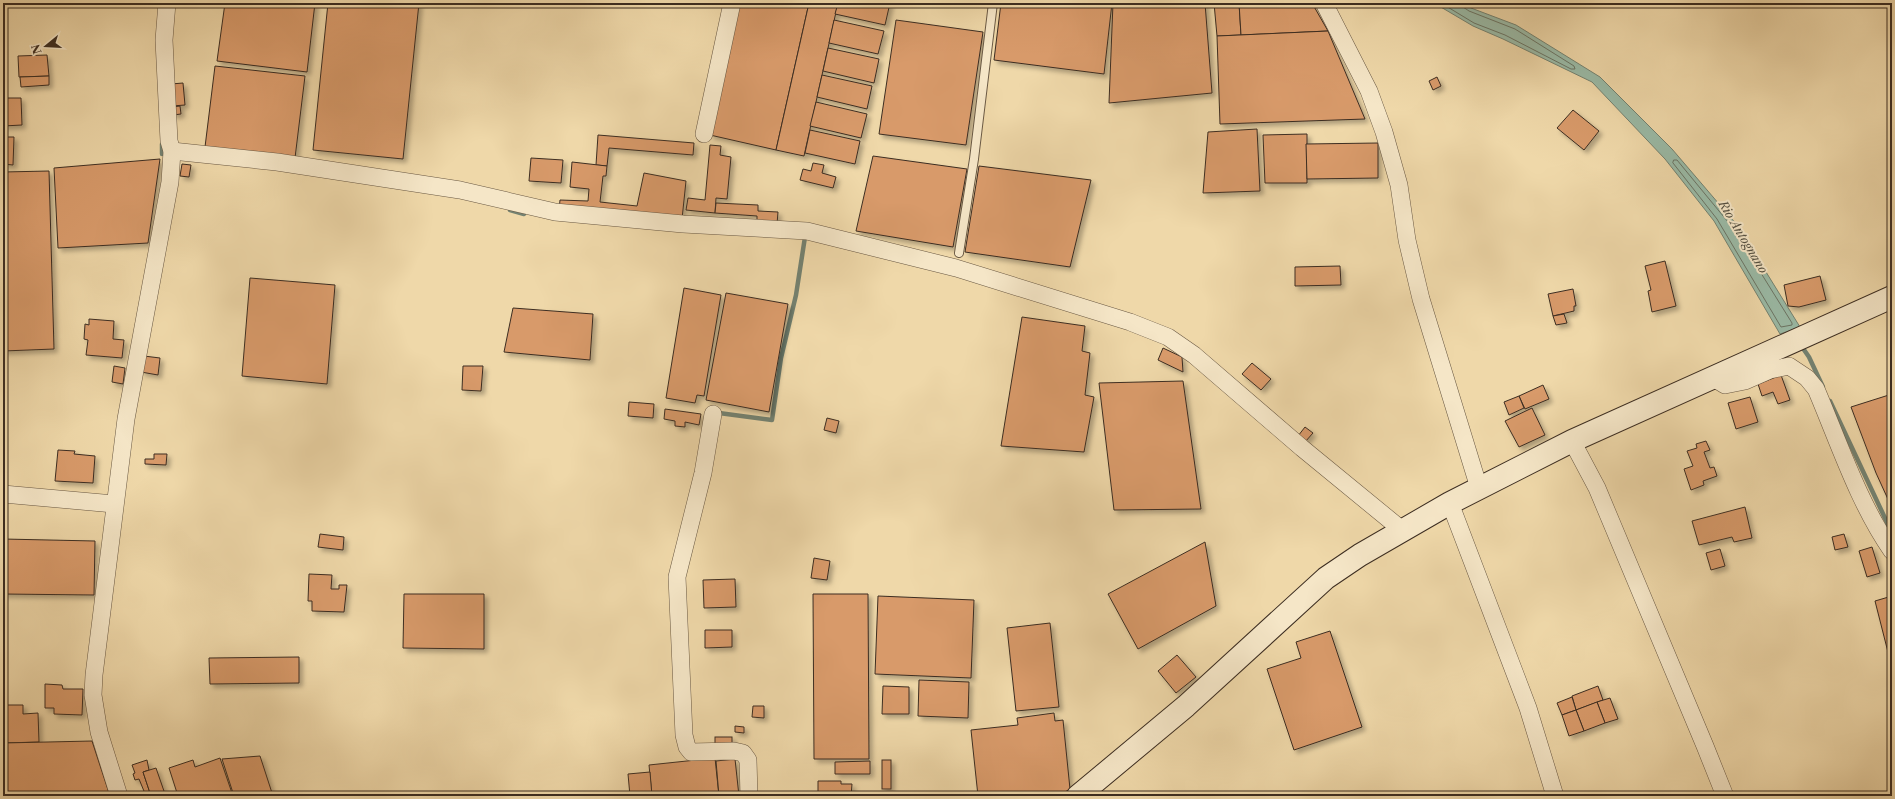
<svg xmlns="http://www.w3.org/2000/svg" width="1895" height="799" font-family="'Libre Caslon Text',serif">
<style>
.water{fill:#9abaa6;stroke:#748271}
.lines{fill:none;stroke-linecap:round;stroke-linejoin:round}
.shore{stroke:#6b7464;stroke-width:1}
.stream{stroke:#748271;stroke-width:4.5}
.building{fill:#d89a6b;stroke:#3c2d21;filter:url(#shadow)}
.lane-casing{stroke:#695843;stroke-width:10}
.street-casing{stroke:#695843;stroke-width:18}
.secondary-casing{stroke:#3c2d21;stroke-width:24}
.lane{stroke:#f5e6c7;stroke-width:8}
.street{stroke:#f5e6c7;stroke-width:17}
.secondary{stroke:#f5e6c7;stroke-width:22}
.labels{text-anchor:middle;stroke-width:4;stroke-linejoin:round;paint-order:stroke}
.water-label{font-size:12px;font-style:italic;fill:#545042;stroke:#f5e6c7}
</style>
<defs>
<filter id="shadow"><feDropShadow dx="3.5" dy="3.5" stdDeviation="2" flood-color="#0004"/></filter>
</defs>
<rect width="100%" height="100%" fill="#efd8a9"/>
<filter id="stains"><feTurbulence type="fractalNoise" baseFrequency=".005" numOctaves="4"/><feColorMatrix values="0 0 0 0 .2 0 0 0 0 .09 0 0 0 0 .02 0 0 0 .5 -.17"/></filter>
<radialGradient id="worn" r=".72"><stop offset=".6" stop-color="#630" stop-opacity="0"/><stop offset="1" stop-color="#630" stop-opacity=".3"/></radialGradient>
<!-- water -->
<path class="water" d="M 1434,3 L 1464,3 L 1471,8 L 1516,25 L 1600,77 L 1672,149 L 1737,225 L 1800,327 L 1780,334 L 1714,221 L 1665,159 L 1592,82 L 1503,39 L 1473,26 Z"/>
<g class="lines">
<!-- shore -->
<g class="shore">
<path d="M 1441,3 L 1474,23 L 1505,35 L 1571,69 L 1575,69 L 1574,66 L 1515,29 L 1469,11 L 1463,7 L 1462,3"/>
<path d="M 1674,160 L 1677,160 L 1733,228 L 1792,323 L 1792,325 L 1781,327 L 1717,219 L 1673,163 Z"/>
</g>
<!-- stream -->
<g class="stream">
<path d="M 162,144 L 162,154"/>
<path d="M 510,210 L 524,214"/>
<path d="M 1800,344 L 1809,357 L 1823,387"/>
<path d="M 1830,401 L 1892,533"/>
<path d="M 719,413 L 772,420 L 781,358 L 796,295 L 805,237"/>
</g>
</g>
<!-- building -->
<g class="building">
<path d="M 225,3 L 315,3 L 307,72 L 217,61 Z"/>
<path d="M 328,3 L 419,3 L 403,159 L 313,150 Z"/>
<path d="M 740,3 L 809,3 L 776,150 L 710,135 Z"/>
<path d="M 809,3 L 838,3 L 804,156 L 776,150 Z"/>
<path d="M 838,3 L 890,3 L 885,25 L 835,14 Z"/>
<path d="M 1001,3 L 1112,3 L 1104,74 L 994,60 Z"/>
<path d="M 1113,3 L 1205,3 L 1212,93 L 1109,103 Z"/>
<path d="M 1214,3 L 1239,3 L 1241,35 L 1217,36 Z"/>
<path d="M 1239,3 L 1312,3 L 1328,31 L 1241,35 Z"/>
<path d="M 834,20 L 884,31 L 878,54 L 829,43 Z"/>
<path d="M 896,20 L 983,32 L 966,145 L 879,134 Z"/>
<path d="M 1328,31 L 1365,119 L 1220,124 L 1217,36 Z"/>
<path d="M 828,48 L 879,59 L 874,83 L 823,71 Z"/>
<path d="M 47,55 L 49,76 L 19,77 L 18,56 Z"/>
<path d="M 215,66 L 305,76 L 295,158 L 205,147 Z"/>
<path d="M 822,75 L 872,86 L 867,109 L 817,97 Z"/>
<path d="M 49,76 L 49,85 L 21,87 L 20,77 Z"/>
<path d="M 1437,77 L 1441,86 L 1433,90 L 1429,81 Z"/>
<path d="M 183,83 L 185,105 L 172,106 L 171,84 Z"/>
<path d="M 3,98 L 21,98 L 22,125 L 3,126 Z"/>
<path d="M 816,102 L 867,114 L 861,138 L 810,126 Z"/>
<path d="M 180,106 L 181,114 L 173,115 L 172,107 Z"/>
<path d="M 1573,110 L 1599,131 L 1584,150 L 1557,128 Z"/>
<path d="M 1257,129 L 1260,191 L 1203,193 L 1208,132 Z"/>
<path d="M 810,130 L 860,141 L 855,164 L 805,153 Z"/>
<path d="M 1307,134 L 1307,183 L 1265,183 L 1263,135 Z"/>
<path d="M 598,135 L 694,143 L 693,155 L 609,148 L 607,166 L 596,165 Z"/>
<path d="M 3,137 L 14,137 L 13,165 L 3,164 Z"/>
<path d="M 1378,143 L 1378,178 L 1307,179 L 1306,144 Z"/>
<path d="M 710,145 L 721,146 L 720,155 L 731,157 L 727,199 L 716,198 L 715,213 L 686,210 L 688,198 L 705,200 Z"/>
<path d="M 873,156 L 967,169 L 953,247 L 856,231 Z"/>
<path d="M 531,158 L 563,160 L 561,183 L 529,181 Z"/>
<path d="M 160,159 L 148,243 L 58,248 L 54,168 Z"/>
<path d="M 572,162 L 607,166 L 606,176 L 603,176 L 600,202 L 637,206 L 644,173 L 686,181 L 682,219 L 559,210 L 560,200 L 588,201 L 589,189 L 570,187 Z"/>
<path d="M 813,163 L 824,165 L 822,173 L 836,177 L 833,188 L 800,180 L 803,169 L 811,171 Z"/>
<path d="M 182,164 L 191,165 L 189,177 L 180,176 Z"/>
<path d="M 979,166 L 1091,180 L 1070,267 L 965,252 Z"/>
<path d="M 49,171 L 54,349 L 3,351 L 3,172 Z"/>
<path d="M 716,203 L 758,205 L 758,211 L 778,212 L 777,224 L 757,223 L 757,216 L 715,213 Z"/>
<path d="M 1665,261 L 1676,306 L 1652,312 L 1648,291 L 1651,290 L 1645,266 Z"/>
<path d="M 1340,266 L 1341,285 L 1295,286 L 1295,267 Z"/>
<path d="M 1820,276 L 1826,300 L 1799,307 L 1788,306 L 1784,285 Z"/>
<path d="M 250,278 L 335,285 L 327,384 L 242,376 Z"/>
<path d="M 684,288 L 721,295 L 704,396 L 697,395 L 695,403 L 666,398 Z"/>
<path d="M 1573,289 L 1576,306 L 1574,306 L 1574,311 L 1553,316 L 1548,294 Z"/>
<path d="M 726,293 L 788,304 L 769,412 L 706,400 Z"/>
<path d="M 513,308 L 593,314 L 590,360 L 504,352 Z"/>
<path d="M 1564,314 L 1567,323 L 1556,325 L 1553,316 Z"/>
<path d="M 1022,317 L 1085,326 L 1082,351 L 1090,353 L 1085,395 L 1094,397 L 1084,452 L 1001,446 Z"/>
<path d="M 89,319 L 114,321 L 113,339 L 124,340 L 122,358 L 86,355 L 88,340 L 84,339 L 85,324 L 89,325 Z"/>
<path d="M 1163,348 L 1182,357 L 1183,372 L 1158,360 Z"/>
<path d="M 144,356 L 160,358 L 158,375 L 141,372 Z"/>
<path d="M 1252,363 L 1271,379 L 1261,390 L 1242,374 Z"/>
<path d="M 114,366 L 125,368 L 123,384 L 112,382 Z"/>
<path d="M 463,366 L 483,366 L 481,391 L 462,390 Z"/>
<path d="M 1781,375 L 1790,400 L 1778,404 L 1773,392 L 1762,396 L 1758,384 Z"/>
<path d="M 1183,381 L 1201,509 L 1114,510 L 1099,383 Z"/>
<path d="M 1543,385 L 1549,399 L 1525,409 L 1519,396 Z"/>
<path d="M 1892,394 L 1892,508 L 1876,473 L 1851,407 Z"/>
<path d="M 1519,396 L 1524,408 L 1509,415 L 1504,402 Z"/>
<path d="M 1750,397 L 1758,422 L 1736,429 L 1728,403 Z"/>
<path d="M 629,402 L 654,404 L 653,418 L 628,416 Z"/>
<path d="M 1532,408 L 1545,435 L 1519,447 L 1505,421 Z"/>
<path d="M 665,409 L 701,414 L 699,425 L 685,422 L 685,427 L 675,426 L 675,421 L 664,419 Z"/>
<path d="M 827,418 L 839,421 L 836,433 L 824,430 Z"/>
<path d="M 1305,427 L 1313,433 L 1305,442 L 1298,436 Z"/>
<path d="M 1706,441 L 1710,450 L 1704,452 L 1710,468 L 1714,467 L 1717,476 L 1703,481 L 1704,485 L 1691,490 L 1684,469 L 1693,466 L 1687,451 L 1697,448 L 1696,444 Z"/>
<path d="M 58,450 L 75,451 L 74,454 L 95,456 L 93,483 L 55,481 Z"/>
<path d="M 154,454 L 167,454 L 166,465 L 145,464 L 145,459 L 154,459 Z"/>
<path d="M 1745,507 L 1752,538 L 1734,542 L 1732,537 L 1699,545 L 1692,521 Z"/>
<path d="M 320,534 L 344,537 L 343,550 L 318,547 Z"/>
<path d="M 1844,534 L 1848,547 L 1835,550 L 1832,537 Z"/>
<path d="M 3,539 L 95,541 L 94,595 L 3,594 Z"/>
<path d="M 1205,542 L 1216,606 L 1138,649 L 1108,594 Z"/>
<path d="M 1872,547 L 1880,573 L 1867,577 L 1859,551 Z"/>
<path d="M 1720,549 L 1725,566 L 1711,570 L 1706,553 Z"/>
<path d="M 814,558 L 830,561 L 827,580 L 811,578 Z"/>
<path d="M 309,574 L 332,575 L 331,589 L 339,589 L 339,585 L 347,585 L 344,612 L 312,611 L 312,601 L 308,601 Z"/>
<path d="M 735,579 L 736,607 L 704,608 L 703,580 Z"/>
<path d="M 404,594 L 484,594 L 484,649 L 403,648 Z"/>
<path d="M 813,594 L 868,594 L 869,759 L 814,759 Z"/>
<path d="M 878,596 L 974,600 L 971,678 L 875,674 Z"/>
<path d="M 1892,596 L 1892,668 L 1875,601 Z"/>
<path d="M 1050,623 L 1059,707 L 1016,711 L 1007,628 Z"/>
<path d="M 705,630 L 732,630 L 732,647 L 705,648 Z"/>
<path d="M 1330,631 L 1362,727 L 1294,750 L 1267,669 L 1301,658 L 1296,642 Z"/>
<path d="M 1177,655 L 1196,677 L 1176,693 L 1158,671 Z"/>
<path d="M 299,657 L 299,683 L 210,684 L 209,658 Z"/>
<path d="M 919,680 L 969,682 L 968,718 L 918,716 Z"/>
<path d="M 45,684 L 62,685 L 63,689 L 83,689 L 82,715 L 54,714 L 54,708 L 45,708 Z"/>
<path d="M 883,686 L 909,687 L 909,714 L 882,714 Z"/>
<path d="M 1598,686 L 1603,700 L 1576,710 L 1572,696 Z"/>
<path d="M 1572,697 L 1576,710 L 1562,715 L 1557,703 Z"/>
<path d="M 1610,698 L 1618,719 L 1605,723 L 1597,702 Z"/>
<path d="M 1597,702 L 1605,723 L 1584,731 L 1576,710 Z"/>
<path d="M 3,705 L 23,705 L 23,714 L 38,713 L 39,742 L 3,743 Z"/>
<path d="M 753,706 L 764,706 L 764,718 L 752,717 Z"/>
<path d="M 1576,710 L 1584,731 L 1569,736 L 1562,715 Z"/>
<path d="M 1054,713 L 1055,721 L 1063,720 L 1070,789 L 1058,796 L 978,796 L 971,730 L 1018,725 L 1017,718 Z"/>
<path d="M 735,726 L 744,727 L 744,733 L 735,732 Z"/>
<rect x="715" y="737" width="17" height="10"/>
<path d="M 92,741 L 110,796 L 3,796 L 3,743 Z"/>
<path d="M 260,756 L 273,796 L 234,796 L 222,759 Z"/>
<path d="M 220,758 L 233,796 L 178,796 L 169,768 L 193,760 L 195,767 Z"/>
<path d="M 715,758 L 719,796 L 652,796 L 649,765 Z"/>
<path d="M 735,759 L 739,796 L 719,796 L 716,761 Z"/>
<path d="M 147,760 L 149,770 L 143,772 L 151,796 L 146,796 L 139,779 L 135,780 L 133,774 L 135,773 L 132,765 Z"/>
<rect x="882" y="760" width="9" height="29"/>
<path d="M 870,761 L 870,774 L 835,774 L 835,762 Z"/>
<path d="M 156,768 L 165,794 L 164,796 L 151,796 L 143,772 Z"/>
<path d="M 650,772 L 652,796 L 630,796 L 628,774 Z"/>
<path d="M 818,781 L 841,781 L 841,784 L 852,784 L 851,796 L 818,796 Z"/>
</g>
<g class="lines">
<defs>
<path id="lane" d="M 959,253 L 974,159 L 993,3"/>
<g id="street">
<path d="M 1324,3 L 1369,91 L 1384,132 L 1399,185 L 1407,240 L 1421,299 L 1479,488"/>
<path d="M 704,134 L 732,3"/>
<path d="M 172,151 L 277,162 L 460,190 L 555,212 L 683,224 L 807,231 L 956,268 L 1130,322 L 1168,337 L 1194,355 L 1302,448 L 1402,530"/>
<path d="M 1712,377 L 1725,385 L 1745,381 L 1770,370 L 1789,366 L 1807,378 L 1816,389 C 1839,443 1859,504 1892,551"/>
<path d="M 713,414 L 703,473 L 677,577 L 684,735 L 687,747 L 691,752 L 734,751 L 743,753 L 748,760 L 749,796"/>
<path d="M 1572,441 L 1597,488 L 1705,746 L 1725,796"/>
<path d="M 3,494 L 114,504"/>
<path d="M 1450,503 L 1528,708 L 1555,796"/>
<path d="M 119,796 L 99,732 L 93,695 L 94,675 L 126,419 L 170,182 L 172,151 L 169,141 L 164,40 L 167,3"/>
</g>
<path id="secondary" d="M 1078,796 L 1186,706 L 1326,578 L 1360,555 L 1450,503 L 1572,441 L 1892,297"/>
</defs>
<!-- lane casing -->
<use href="#lane" class="lane-casing"/>
<!-- street casing -->
<use href="#street" class="street-casing"/>
<!-- secondary casing -->
<use href="#secondary" class="secondary-casing"/>
<!-- lane -->
<use href="#lane" class="lane"/>
<!-- street -->
<use href="#street" class="street"/>
<!-- secondary -->
<use href="#secondary" class="secondary"/>
</g>
<g class="labels">
<!-- water labels -->
<g class="water-label">
<text transform="translate(1743 237) rotate(59)" y="4">Rio Antognano</text>
</g>
</g>
<!-- margin -->
<rect width="1895" height="799" fill="none" stroke="#efd8a9" stroke-width="16"/>
<rect x="4" y="4" width="1887" height="791" fill="none" stroke="#3c2d21" stroke-width="2"/>
<rect x="8" y="8" width="1879" height="783" fill="none" stroke="#3c2d21"/>
<!-- north arrow -->
<g transform="translate(46 46) rotate(252)" stroke="#f5e6c7" stroke-width="3" paint-order="stroke">
<path d="M0-3L7 15L0 10L-7 15Z" fill="#3c2d21"/>
<text y="-6" font-size="11" font-weight="bold" text-anchor="middle" fill="#3c2d21">N</text>
</g>
<rect width="100%" height="100%" filter="url(#stains)"/>
<rect width="100%" height="100%" fill="url(#worn)"/>
</svg>
